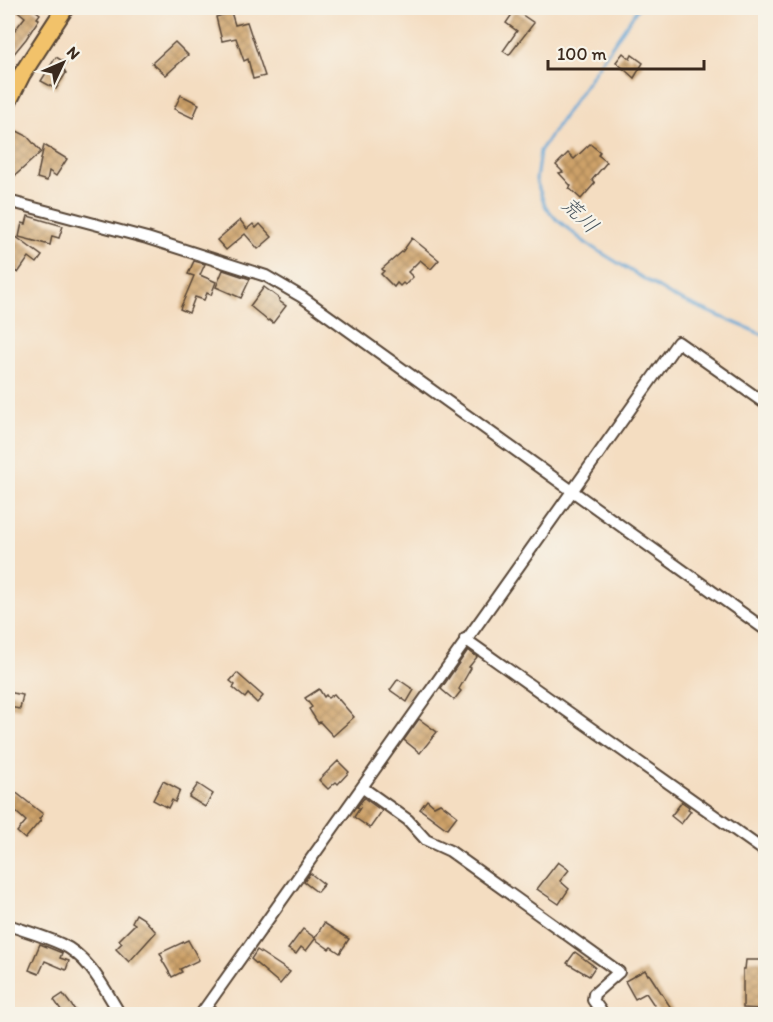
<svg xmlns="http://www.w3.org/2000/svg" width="773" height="1022" font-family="Itim,'Klee One',sans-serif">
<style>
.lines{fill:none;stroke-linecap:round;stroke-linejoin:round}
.stream{stroke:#5ea2d3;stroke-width:3}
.building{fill:url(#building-cross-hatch)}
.service-casing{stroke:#574536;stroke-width:8}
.minor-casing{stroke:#574536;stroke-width:14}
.primary-casing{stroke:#574536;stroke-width:20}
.service{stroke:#fff;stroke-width:5}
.minor{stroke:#fff;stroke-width:10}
.primary{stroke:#f2c26a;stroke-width:16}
.labels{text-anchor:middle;stroke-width:4.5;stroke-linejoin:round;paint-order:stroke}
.water-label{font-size:21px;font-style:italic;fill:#47545d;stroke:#f7f3e8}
</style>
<defs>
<pattern id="building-cross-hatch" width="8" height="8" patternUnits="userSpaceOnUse" patternTransform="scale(1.5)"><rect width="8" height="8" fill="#cea269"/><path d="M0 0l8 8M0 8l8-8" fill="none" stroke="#a88456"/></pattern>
</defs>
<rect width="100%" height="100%" fill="#f7f3e8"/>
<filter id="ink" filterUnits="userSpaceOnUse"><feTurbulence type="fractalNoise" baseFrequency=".0167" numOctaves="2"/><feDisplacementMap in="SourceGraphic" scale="12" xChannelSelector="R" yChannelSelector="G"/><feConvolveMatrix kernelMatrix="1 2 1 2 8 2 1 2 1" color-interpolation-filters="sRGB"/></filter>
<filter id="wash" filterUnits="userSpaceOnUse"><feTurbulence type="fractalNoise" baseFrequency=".008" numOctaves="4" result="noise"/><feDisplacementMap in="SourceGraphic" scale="24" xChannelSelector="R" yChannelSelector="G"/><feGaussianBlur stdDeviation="1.35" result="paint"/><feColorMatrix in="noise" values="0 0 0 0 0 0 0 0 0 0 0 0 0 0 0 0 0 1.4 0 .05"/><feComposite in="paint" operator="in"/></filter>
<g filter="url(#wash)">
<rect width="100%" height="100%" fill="#f4ddc1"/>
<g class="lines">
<!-- stream -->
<path class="stream" d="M 638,8 L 540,151 L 536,180 L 545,206 L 556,219 L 587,244 L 672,296 L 766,336"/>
</g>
<g id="blocks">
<!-- building -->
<g class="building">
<path d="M 14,8 L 32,8 L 40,14 L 37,18 L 39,19 L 26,39 L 8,61 L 8,25 L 15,30 L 25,17 Z"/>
<path d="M 515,10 L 534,23 L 509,55 L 503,51 L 517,31 L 506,23 Z"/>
<path d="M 231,12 L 235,25 L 247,22 L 265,76 L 253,79 L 248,59 L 244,61 L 236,38 L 222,41 L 216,17 Z"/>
<path d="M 175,42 L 188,55 L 166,75 L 152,63 Z"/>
<path d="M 623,53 L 630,59 L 632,55 L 643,63 L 634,78 L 616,62 Z"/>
<path d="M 56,57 L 66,63 L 63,68 L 66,73 L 56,89 L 41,81 Z"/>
<path d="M 181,95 L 199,104 L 193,118 L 174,109 Z"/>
<path d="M 15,130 L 27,136 L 41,152 L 8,182 L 8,144 Z"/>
<path d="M 590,144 L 600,152 L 598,155 L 607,162 L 592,180 L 595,183 L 581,199 L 569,188 L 571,186 L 559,173 L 563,172 L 556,165 L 568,153 L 574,159 Z"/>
<path d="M 44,145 L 67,159 L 56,176 L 49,171 L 47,181 L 37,178 Z"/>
<path d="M 28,216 L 63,226 L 59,238 L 52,236 L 50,245 L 19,237 L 22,223 L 26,224 Z"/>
<path d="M 240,220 L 247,229 L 253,224 L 256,228 L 260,224 L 272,237 L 258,249 L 245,234 L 226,250 L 217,240 Z"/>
<path d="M 8,231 L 42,256 L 37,263 L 29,257 L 18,273 L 8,266 Z"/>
<path d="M 412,238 L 439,260 L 431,269 L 420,260 L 408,272 L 413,277 L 405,285 L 403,283 L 400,286 L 397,283 L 394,287 L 381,274 L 384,271 L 382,269 L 403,251 Z"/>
<path d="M 194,261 L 205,264 L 200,275 L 216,282 L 211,295 L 207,293 L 204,300 L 195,297 L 189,313 L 180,309 L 194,276 L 188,274 Z"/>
<path d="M 223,270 L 250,279 L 241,298 L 216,287 Z"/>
<path d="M 264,287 L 280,299 L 279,301 L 286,306 L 273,323 L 269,320 L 268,321 L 250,306 Z"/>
<path d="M 468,650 L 477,657 L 469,667 L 471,668 L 459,689 L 461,691 L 454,700 L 441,689 Z"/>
<path d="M 237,673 L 263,696 L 257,703 L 248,694 L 245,698 L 233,688 L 235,685 L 230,681 Z"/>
<path d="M 398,679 L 414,690 L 407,702 L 390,690 Z"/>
<path d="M 319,689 L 324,697 L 326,695 L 328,698 L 334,694 L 354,717 L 333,736 L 320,722 L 318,723 L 309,709 L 312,707 L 305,698 Z"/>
<path d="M 8,692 L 23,695 L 20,709 L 8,707 Z"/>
<path d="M 419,719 L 437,732 L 420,753 L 404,740 Z"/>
<path d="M 338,761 L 349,772 L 338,784 L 336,782 L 328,789 L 319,780 Z"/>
<path d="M 163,781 L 180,790 L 175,802 L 172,800 L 168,808 L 153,800 Z"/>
<path d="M 198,784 L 213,794 L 205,807 L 189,797 Z"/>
<path d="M 14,791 L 43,814 L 39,819 L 41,820 L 25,839 L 17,832 L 26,821 L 8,805 L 8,799 Z"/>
<path d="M 364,798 L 382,811 L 370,828 L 354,817 L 360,808 L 357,807 Z"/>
<path d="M 427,800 L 434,806 L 440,803 L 457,816 L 447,829 L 420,809 Z"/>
<path d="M 682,802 L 689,807 L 688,809 L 691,811 L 681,824 L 671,816 Z"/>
<path d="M 558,862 L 569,870 L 560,881 L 569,889 L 559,904 L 537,889 Z"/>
<path d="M 310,873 L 324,884 L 317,892 L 304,882 Z"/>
<path d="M 136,914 L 144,919 L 156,932 L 129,962 L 116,949 L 122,943 L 119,940 L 135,924 L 132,922 Z"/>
<path d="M 324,923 L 349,939 L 340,953 L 331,947 L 329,949 L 315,939 L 306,951 L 301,947 L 296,954 L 288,949 L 303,929 L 315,938 Z"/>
<path d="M 188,940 L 199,960 L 180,969 L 182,972 L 172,977 L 162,960 L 163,959 L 160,953 Z"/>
<path d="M 40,944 L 62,953 L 60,958 L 69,961 L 66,970 L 45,961 L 39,974 L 29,970 Z"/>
<path d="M 257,950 L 290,972 L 280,984 L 251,959 Z"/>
<path d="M 575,952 L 595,967 L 589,976 L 567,963 Z"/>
<path d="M 746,960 L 765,960 L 765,986 L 761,982 L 760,1009 L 743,1008 L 743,969 L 745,969 Z"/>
<path d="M 645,970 L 648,975 L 649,974 L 675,1014 L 660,1014 L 646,993 L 635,999 L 625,981 Z"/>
<path d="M 63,994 L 78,1014 L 64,1014 L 54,1000 Z"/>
</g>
</g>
</g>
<g filter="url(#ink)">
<use href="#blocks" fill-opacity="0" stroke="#574536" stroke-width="1.5"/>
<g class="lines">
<defs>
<path id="service" d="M 649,1014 L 651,1013"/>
<g id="minor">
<path d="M 8,201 L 147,238 L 266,276 L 302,297 L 766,630"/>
<path d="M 465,639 L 766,852"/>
<path d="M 363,788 L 408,820 L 426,840 L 450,851 L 619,972 L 594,994 L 593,1000 L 603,1014"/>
<path d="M 8,925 C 25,931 44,936 61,944 C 89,956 105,990 120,1014"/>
<path d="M 201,1014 L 678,342 L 766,404"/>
</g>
<path id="primary" d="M 8,102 L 22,74 L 65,8"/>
</defs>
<!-- service casing -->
<use href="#service" class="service-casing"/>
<!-- minor casing -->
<use href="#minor" class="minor-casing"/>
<!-- primary casing -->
<use href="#primary" class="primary-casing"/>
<!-- service -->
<use href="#service" class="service"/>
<!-- minor -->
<use href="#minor" class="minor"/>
<!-- primary -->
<use href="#primary" class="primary"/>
</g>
</g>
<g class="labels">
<!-- water labels -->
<g class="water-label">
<text transform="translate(580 215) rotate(44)" y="7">荒川</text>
</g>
</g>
<!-- margin -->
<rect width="773" height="1022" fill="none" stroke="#f7f3e8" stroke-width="30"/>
<!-- north arrow -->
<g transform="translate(63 63) rotate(46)" stroke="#f7f3e8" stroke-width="4.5" paint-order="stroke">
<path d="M0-4.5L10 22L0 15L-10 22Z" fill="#3b2a1e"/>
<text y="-9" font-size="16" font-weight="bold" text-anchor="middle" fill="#3b2a1e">N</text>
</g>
<!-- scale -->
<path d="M548 60v9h156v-9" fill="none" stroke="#3b2a1e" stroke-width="3"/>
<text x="557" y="60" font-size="18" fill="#3b2a1e" stroke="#f7f3e8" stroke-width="4.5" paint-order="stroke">100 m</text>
</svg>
